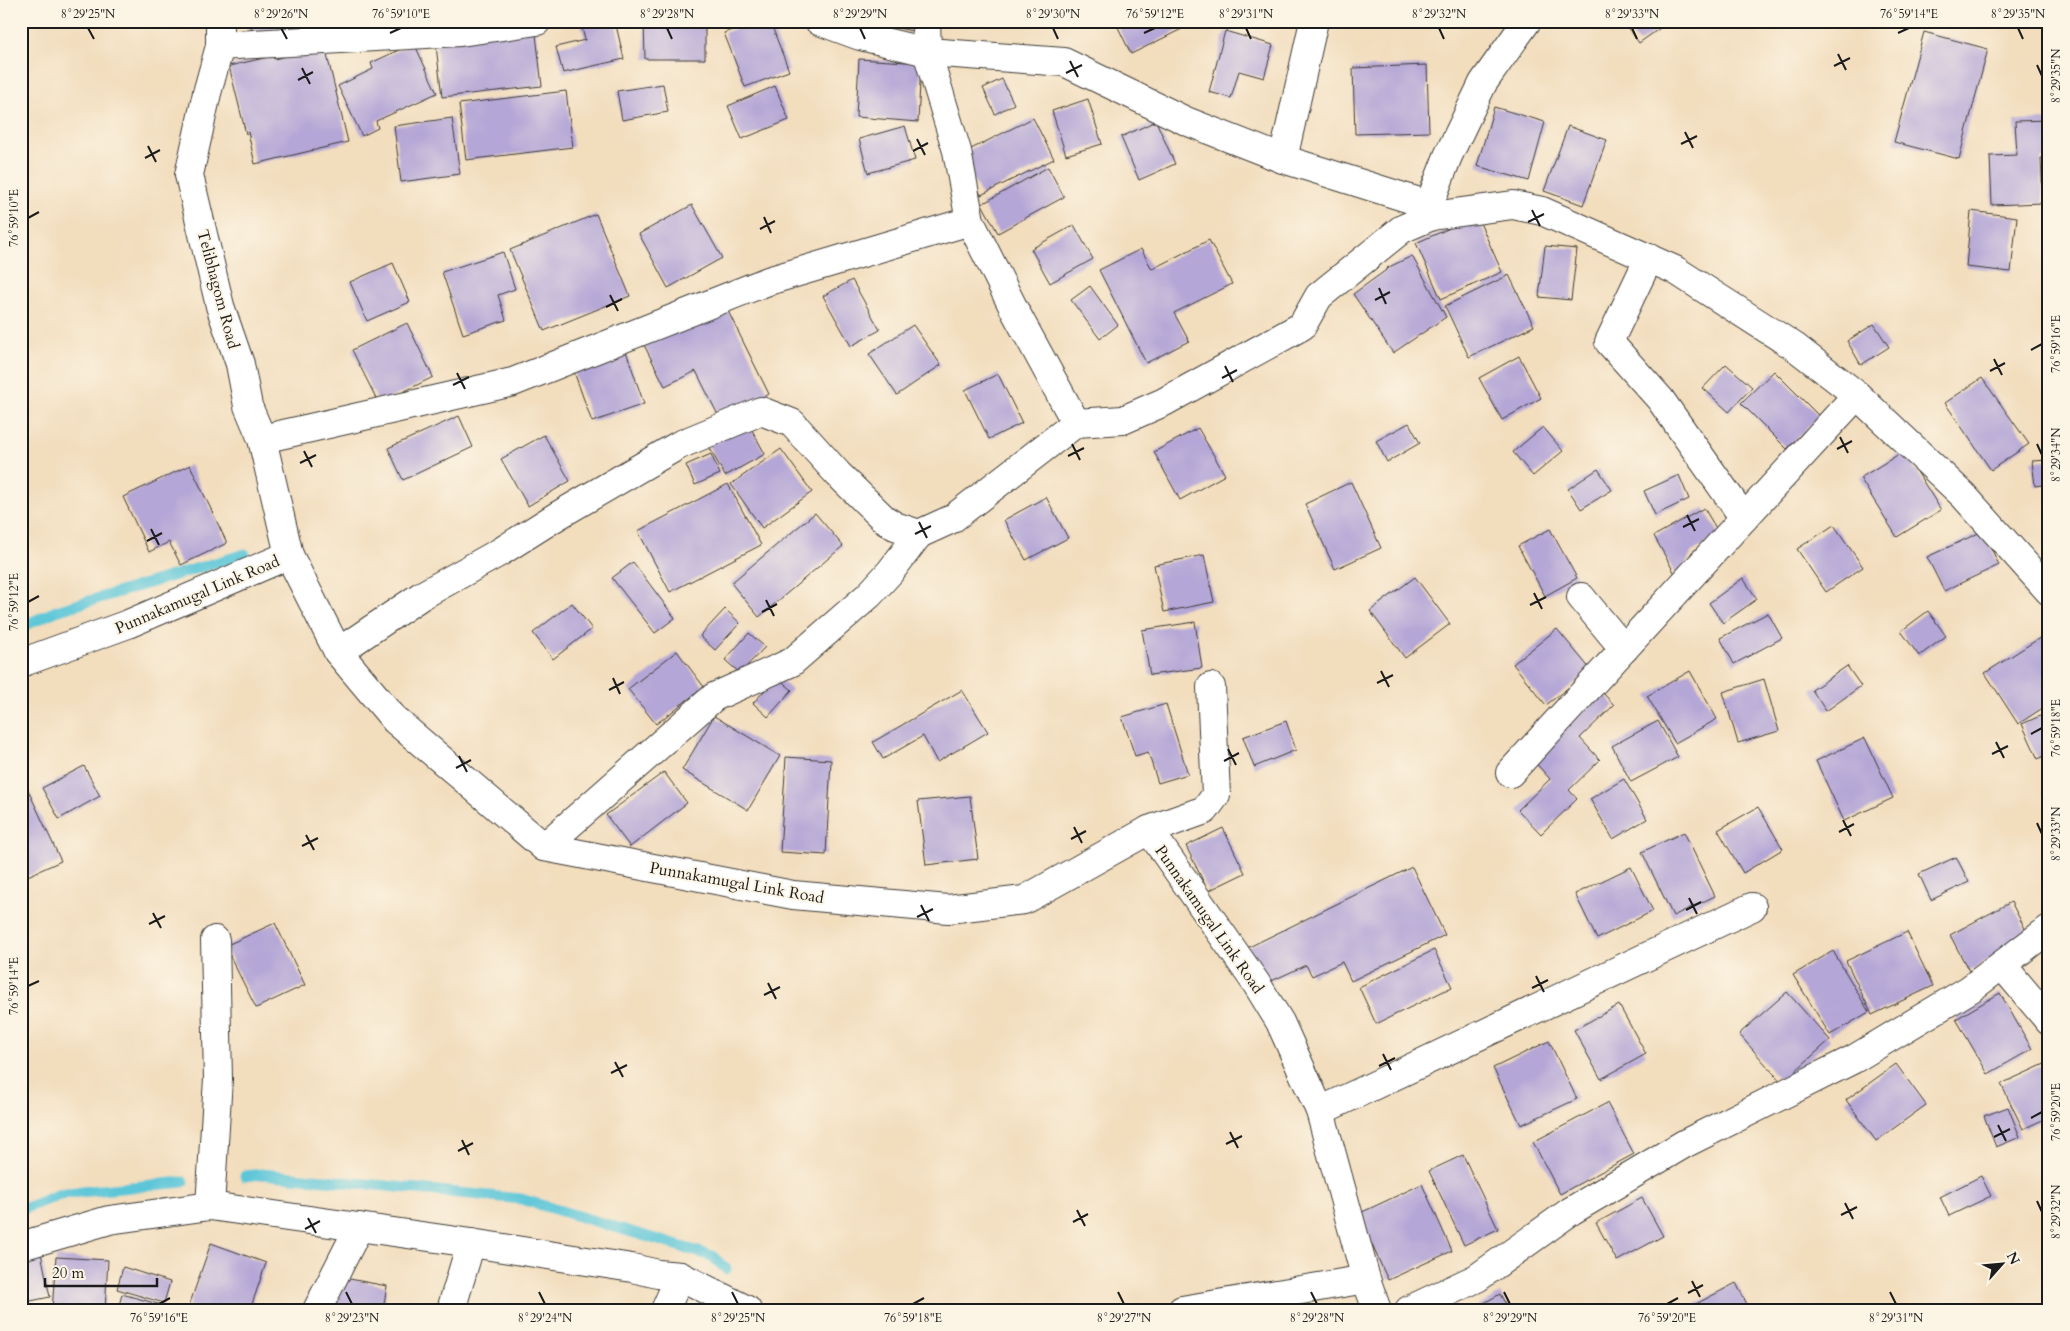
<svg xmlns="http://www.w3.org/2000/svg" width="2070" height="1331" font-family="Cardo,serif">
<style>
.lines{fill:none;stroke-linecap:round;stroke-linejoin:round}
.stream{stroke:#5cc6d8;stroke-width:11}
.building{fill:#b4a6d6}
.minor-casing{stroke:#3c3934;stroke-width:30}
.minor{stroke:#fff;stroke-width:28}
.ticks{fill:none;stroke:#1c1c1c;stroke-width:2}
.labels{text-anchor:middle;stroke-width:4;stroke-linejoin:round;paint-order:stroke}
.street-label{font-size:16px;fill:#1c1c1c;stroke:#fcf5e5}
.neatline{fill:none;stroke:#1c1c1c;stroke-width:2}
.ticks-label{font-size:12px;text-anchor:middle;fill:#1c1c1c}
</style>
<rect width="100%" height="100%" fill="#fcf5e5"/>
<filter id="ink" filterUnits="userSpaceOnUse"><feTurbulence type="fractalNoise" baseFrequency=".02" numOctaves="2"/><feDisplacementMap in="SourceGraphic" scale="10" xChannelSelector="R" yChannelSelector="G"/><feConvolveMatrix kernelMatrix="1 2 1 2 8 2 1 2 1" color-interpolation-filters="sRGB"/></filter>
<filter id="wash" filterUnits="userSpaceOnUse"><feTurbulence type="fractalNoise" baseFrequency=".0096" numOctaves="4" result="noise"/><feDisplacementMap in="SourceGraphic" scale="20" xChannelSelector="R" yChannelSelector="G"/><feGaussianBlur stdDeviation="1.12" result="paint"/><feColorMatrix in="noise" values="0 0 0 0 0 0 0 0 0 0 0 0 0 0 0 0 0 1.4 0 .05"/><feComposite in="paint" operator="in"/></filter>
<g filter="url(#wash)">
<rect width="100%" height="100%" fill="#f2ddbd"/>
<g class="lines">
<!-- stream -->
<g class="stream">
<path d="M 21,627 L 56,611 L 245,554"/>
<path d="M 245,1176 L 262,1174 L 521,1199 L 712,1256 L 726,1269"/>
<path d="M 21,1210 L 60,1194 L 183,1182"/>
</g>
</g>
<g id="blocks">
<!-- building -->
<g class="building">
<path d="M 250,21 L 347,21 L 347,22 L 253,37 Z"/>
<path d="M 594,21 L 615,21 L 624,59 L 563,73 L 556,47 L 585,40 L 581,24 Z"/>
<path d="M 644,21 L 705,21 L 705,59 L 645,59 Z"/>
<path d="M 755,21 L 770,21 L 789,71 L 745,87 L 724,33 Z"/>
<path d="M 871,21 L 913,21 L 912,31 L 871,22 Z"/>
<path d="M 1115,21 L 1188,21 L 1190,25 L 1131,54 Z"/>
<path d="M 1624,21 L 1660,21 L 1663,26 L 1639,43 Z"/>
<path d="M 535,26 L 542,86 L 442,97 L 435,37 Z"/>
<path d="M 1225,31 L 1273,45 L 1264,78 L 1239,71 L 1231,98 L 1209,92 Z"/>
<path d="M 1924,32 L 1988,49 L 1959,159 L 1894,142 Z"/>
<path d="M 414,43 L 437,93 L 376,121 L 378,128 L 362,136 L 338,86 L 373,69 L 371,63 Z"/>
<path d="M 325,47 L 348,142 L 255,164 L 248,132 L 246,134 L 229,66 L 273,56 L 274,59 Z"/>
<path d="M 859,59 L 921,63 L 918,122 L 856,117 Z"/>
<path d="M 1427,65 L 1429,132 L 1355,134 L 1353,68 Z"/>
<path d="M 1002,79 L 1014,104 L 995,114 L 983,88 Z"/>
<path d="M 663,84 L 668,112 L 622,120 L 617,91 Z"/>
<path d="M 775,86 L 789,120 L 742,139 L 728,106 Z"/>
<path d="M 566,91 L 573,147 L 466,160 L 459,104 Z"/>
<path d="M 1088,99 L 1102,144 L 1066,155 L 1052,111 Z"/>
<path d="M 1494,107 L 1545,122 L 1529,181 L 1477,166 Z"/>
<path d="M 452,118 L 460,174 L 401,182 L 394,126 Z"/>
<path d="M 1033,118 L 1054,159 L 981,195 L 961,154 Z"/>
<path d="M 2049,120 L 2049,158 L 2041,158 L 2043,203 L 1992,205 L 1990,156 L 2017,155 L 2015,121 Z"/>
<path d="M 1156,121 L 1175,164 L 1139,180 L 1121,137 Z"/>
<path d="M 905,126 L 915,160 L 868,173 L 859,139 Z"/>
<path d="M 1568,126 L 1607,140 L 1583,205 L 1544,191 Z"/>
<path d="M 1048,167 L 1064,197 L 998,233 L 982,204 Z"/>
<path d="M 692,205 L 722,258 L 668,288 L 639,234 Z"/>
<path d="M 1971,211 L 2017,217 L 2011,272 L 1966,267 Z"/>
<path d="M 596,214 L 630,296 L 544,331 L 510,250 Z"/>
<path d="M 1477,216 L 1502,272 L 1441,299 L 1416,243 Z"/>
<path d="M 1074,225 L 1093,259 L 1050,283 L 1031,249 Z"/>
<path d="M 1209,240 L 1232,284 L 1174,313 L 1189,341 L 1146,363 L 1099,270 L 1141,249 L 1152,269 Z"/>
<path d="M 1545,246 L 1577,249 L 1571,300 L 1539,297 Z"/>
<path d="M 503,252 L 515,289 L 498,295 L 506,320 L 463,334 L 442,272 Z"/>
<path d="M 1412,256 L 1446,317 L 1393,353 L 1353,294 L 1389,268 L 1387,268 Z"/>
<path d="M 393,263 L 410,302 L 367,321 L 350,282 Z"/>
<path d="M 1509,275 L 1534,326 L 1469,357 L 1445,306 Z"/>
<path d="M 852,280 L 880,330 L 851,346 L 823,296 Z"/>
<path d="M 1090,286 L 1118,325 L 1100,339 L 1071,300 Z"/>
<path d="M 725,305 L 769,394 L 720,419 L 696,371 L 665,386 L 644,345 Z"/>
<path d="M 407,323 L 433,377 L 379,404 L 352,350 Z"/>
<path d="M 1874,324 L 1889,347 L 1861,365 L 1847,341 Z"/>
<path d="M 913,325 L 941,365 L 897,395 L 869,354 Z"/>
<path d="M 626,351 L 644,404 L 592,422 L 573,369 Z"/>
<path d="M 1519,356 L 1541,398 L 1502,420 L 1479,378 Z"/>
<path d="M 1726,364 L 1752,387 L 1729,412 L 1703,388 Z"/>
<path d="M 1774,371 L 1819,416 L 1787,449 L 1741,403 Z"/>
<path d="M 998,374 L 1022,423 L 989,439 L 965,390 Z"/>
<path d="M 1982,378 L 2029,444 L 1991,470 L 1945,403 Z"/>
<path d="M 459,416 L 473,447 L 403,480 L 388,448 Z"/>
<path d="M 746,419 L 765,454 L 725,476 L 706,441 Z"/>
<path d="M 1409,423 L 1420,443 L 1387,462 L 1376,441 Z"/>
<path d="M 1543,427 L 1563,451 L 1533,476 L 1513,452 Z"/>
<path d="M 1198,428 L 1225,475 L 1180,500 L 1154,452 Z"/>
<path d="M 544,435 L 570,481 L 528,506 L 501,459 Z"/>
<path d="M 781,449 L 812,492 L 762,528 L 731,484 Z"/>
<path d="M 1904,451 L 1941,510 L 1897,537 L 1860,478 Z"/>
<path d="M 711,454 L 720,474 L 695,485 L 686,465 Z"/>
<path d="M 2049,460 L 2049,484 L 2035,486 L 2032,461 Z"/>
<path d="M 190,465 L 227,543 L 181,565 L 169,542 L 149,552 L 123,497 Z"/>
<path d="M 1598,469 L 1612,490 L 1581,509 L 1568,489 Z"/>
<path d="M 1679,475 L 1689,499 L 1655,515 L 1644,491 Z"/>
<path d="M 1351,482 L 1381,548 L 1335,569 L 1305,504 Z"/>
<path d="M 728,484 L 761,545 L 670,592 L 638,531 Z"/>
<path d="M 1046,497 L 1068,538 L 1026,560 L 1004,520 Z"/>
<path d="M 1704,508 L 1720,535 L 1692,552 L 1678,579 L 1654,536 Z"/>
<path d="M 815,513 L 843,546 L 759,617 L 731,583 Z"/>
<path d="M 1834,525 L 1863,567 L 1826,592 L 1797,549 Z"/>
<path d="M 1550,529 L 1577,578 L 1545,596 L 1518,546 Z"/>
<path d="M 1983,531 L 1999,565 L 1944,591 L 1927,557 Z"/>
<path d="M 1204,555 L 1214,602 L 1164,612 L 1154,565 Z"/>
<path d="M 633,562 L 675,618 L 655,633 L 612,578 Z"/>
<path d="M 1415,577 L 1450,624 L 1405,658 L 1370,611 Z"/>
<path d="M 1743,578 L 1757,599 L 1723,623 L 1709,603 Z"/>
<path d="M 572,603 L 592,629 L 553,659 L 533,633 Z"/>
<path d="M 725,609 L 740,623 L 715,650 L 700,636 Z"/>
<path d="M 1928,611 L 1946,636 L 1919,656 L 1901,631 Z"/>
<path d="M 1768,613 L 1782,638 L 1734,664 L 1720,638 Z"/>
<path d="M 1195,622 L 1202,668 L 1150,675 L 1142,630 Z"/>
<path d="M 1557,629 L 1591,670 L 1546,705 L 1513,664 Z"/>
<path d="M 2049,632 L 2049,704 L 2018,724 L 1985,673 Z"/>
<path d="M 749,633 L 765,647 L 740,673 L 725,660 Z"/>
<path d="M 677,651 L 704,687 L 656,724 L 628,689 Z"/>
<path d="M 1847,666 L 1861,686 L 1826,711 L 1812,690 Z"/>
<path d="M 1690,671 L 1717,719 L 1675,743 L 1647,696 Z"/>
<path d="M 777,677 L 792,690 L 768,717 L 753,703 Z"/>
<path d="M 1764,679 L 1779,731 L 1738,743 L 1723,692 Z"/>
<path d="M 962,690 L 988,732 L 937,762 L 923,736 L 883,759 L 873,742 Z"/>
<path d="M 1603,693 L 1614,705 L 1580,738 L 1600,760 L 1569,790 L 1577,799 L 1541,834 L 1518,810 L 1550,779 L 1533,760 Z"/>
<path d="M 1166,704 L 1188,774 L 1158,783 L 1148,752 L 1135,756 L 1122,717 Z"/>
<path d="M 2049,712 L 2049,754 L 2038,759 L 2022,724 Z"/>
<path d="M 714,716 L 780,756 L 748,810 L 682,770 Z"/>
<path d="M 1286,721 L 1296,750 L 1254,767 L 1243,737 Z"/>
<path d="M 1658,721 L 1678,757 L 1631,782 L 1612,746 Z"/>
<path d="M 1865,738 L 1893,798 L 1844,821 L 1816,761 Z"/>
<path d="M 786,757 L 831,760 L 826,855 L 780,852 Z"/>
<path d="M 84,766 L 100,796 L 59,819 L 42,788 Z"/>
<path d="M 664,772 L 687,803 L 630,847 L 606,815 Z"/>
<path d="M 21,775 L 61,861 L 21,879 Z"/>
<path d="M 1624,779 L 1647,819 L 1613,839 L 1590,799 Z"/>
<path d="M 2049,788 L 2049,804 L 2042,793 Z"/>
<path d="M 970,796 L 978,859 L 926,865 L 918,801 Z"/>
<path d="M 1758,807 L 1783,849 L 1743,873 L 1718,830 Z"/>
<path d="M 1223,828 L 1245,873 L 1208,891 L 1186,846 Z"/>
<path d="M 1684,832 L 1715,896 L 1673,916 L 1642,852 Z"/>
<path d="M 1956,857 L 1969,882 L 1931,900 L 1919,874 Z"/>
<path d="M 1412,867 L 1445,935 L 1351,981 L 1342,962 L 1312,976 L 1306,965 L 1265,984 L 1247,948 Z"/>
<path d="M 1631,867 L 1653,911 L 1597,939 L 1575,894 Z"/>
<path d="M 2011,902 L 2030,938 L 1969,971 L 1950,935 Z"/>
<path d="M 275,923 L 305,985 L 256,1008 L 225,946 Z"/>
<path d="M 1907,932 L 1933,986 L 1872,1015 L 1846,961 Z"/>
<path d="M 1434,950 L 1452,987 L 1376,1024 L 1359,987 Z"/>
<path d="M 1833,951 L 1869,1012 L 1830,1035 L 1793,975 Z"/>
<path d="M 1787,992 L 1830,1040 L 1782,1083 L 1739,1034 Z"/>
<path d="M 2000,993 L 2032,1049 L 1988,1074 L 1956,1019 Z"/>
<path d="M 1619,1005 L 1646,1054 L 1601,1079 L 1574,1030 Z"/>
<path d="M 1549,1041 L 1577,1099 L 1521,1125 L 1493,1068 Z"/>
<path d="M 2049,1062 L 2049,1117 L 2023,1129 L 2001,1084 Z"/>
<path d="M 1896,1064 L 1926,1105 L 1876,1141 L 1846,1100 Z"/>
<path d="M 1607,1103 L 1634,1154 L 1560,1194 L 1533,1142 Z"/>
<path d="M 2008,1107 L 2020,1137 L 1996,1147 L 1984,1116 Z"/>
<path d="M 1463,1155 L 1498,1229 L 1464,1245 L 1429,1171 Z"/>
<path d="M 1981,1176 L 1991,1196 L 1949,1216 L 1940,1197 Z"/>
<path d="M 1422,1184 L 1452,1251 L 1388,1280 L 1358,1214 Z"/>
<path d="M 1642,1198 L 1663,1236 L 1617,1261 L 1596,1223 Z"/>
<path d="M 211,1243 L 266,1263 L 250,1310 L 200,1310 L 189,1306 Z"/>
<path d="M 40,1248 L 50,1297 L 21,1303 L 21,1254 Z"/>
<path d="M 56,1257 L 108,1260 L 105,1310 L 52,1310 Z"/>
<path d="M 123,1267 L 170,1282 L 164,1303 L 117,1289 Z"/>
<path d="M 339,1277 L 387,1286 L 383,1310 L 333,1310 Z"/>
<path d="M 1736,1283 L 1750,1310 L 1699,1310 L 1696,1304 Z"/>
<path d="M 122,1294 L 165,1306 L 164,1310 L 118,1310 Z"/>
<path d="M 1500,1294 L 1509,1310 L 1472,1310 Z"/>
</g>
</g>
</g>
<g filter="url(#ink)">
<use href="#blocks" fill-opacity="0" stroke="#3c3934" stroke-width="1"/>
<g class="lines">
<defs>
<g id="minor">
<path d="M 220,21 L 220,46 L 207,93 L 189,175 L 220,306 L 240,364 L 248,406 L 262,439 L 289,555 L 338,652 L 395,720 L 544,847 L 793,895 L 948,909 L 1024,900 L 1149,830 L 1256,983 L 1280,1022 L 1320,1111 L 1366,1279 L 1377,1310"/>
<path d="M 819,21 L 860,36 L 927,52 L 1064,62 L 1186,121 L 1283,159 L 1429,205"/>
<path d="M 926,21 L 927,52 L 957,151 L 970,221 L 1016,313 L 1076,423 L 1123,420 L 1164,402 L 1302,326 L 1319,296 L 1402,229 L 1432,216 L 1513,205 L 1542,211 L 1675,270 L 1795,347 L 1857,395 L 1963,495 L 2049,591"/>
<path d="M 220,46 L 460,32 L 537,21"/>
<path d="M 1283,159 L 1314,21"/>
<path d="M 1432,216 L 1429,205 L 1448,156 L 1483,83 L 1527,21"/>
<path d="M 1649,258 L 1609,342 L 1660,399 L 1744,518"/>
<path d="M 262,439 L 513,382 L 768,281 L 970,221"/>
<path d="M 1581,597 L 1624,649"/>
<path d="M 338,652 L 421,596 L 500,552 L 557,516 L 679,445 L 761,411 L 792,423 L 838,474 L 884,519 L 895,526 L 919,534 L 952,519 L 1076,423"/>
<path d="M 21,663 L 128,624 L 289,555"/>
<path d="M 1510,773 L 1857,395"/>
<path d="M 1149,830 L 1205,810 L 1216,795 L 1211,687"/>
<path d="M 544,847 L 714,697 L 792,662 L 869,595 L 890,572 L 919,534"/>
<path d="M 2002,965 L 2049,1021"/>
<path d="M 1320,1111 L 1752,907"/>
<path d="M 210,1206 L 218,1079 L 215,940"/>
<path d="M 21,1246 L 109,1220 L 210,1206 L 471,1243 L 632,1268 L 658,1274 L 680,1276 L 747,1310"/>
<path d="M 317,1310 L 359,1227"/>
<path d="M 451,1310 L 471,1243"/>
<path d="M 665,1310 L 680,1276"/>
<path d="M 1182,1310 L 1366,1279"/>
<path d="M 1409,1310 L 1477,1278 L 1571,1211 L 1684,1144 L 1854,1059 L 1970,989 L 2049,929"/>
</g>
</defs>
<!-- minor casing -->
<use href="#minor" class="minor-casing"/>
<!-- minor -->
<use href="#minor" class="minor"/>
</g>
</g>
<!-- ticks -->
<path class="ticks" d="M 88,28 L 94,39M 281,28 L 287,39M 667,28 L 672,39M 860,28 L 865,39M 1053,28 L 1058,39M 1246,28 L 1251,39M 1439,28 L 1444,39M 1632,28 L 1637,39M 2018,28 L 2023,39M 390,33 L 401,28M 1144,33 L 1155,28M 1898,33 L 1909,28M 1838,54 L 1846,70M 1070,61 L 1078,77M 2037,65 L 2042,76M 1834,66 L 1850,58M 302,68 L 310,84M 1066,73 L 1082,65M 298,80 L 313,72M 1685,132 L 1693,148M 917,139 L 925,155M 1681,144 L 1697,136M 148,146 L 156,162M 913,151 L 928,143M 145,158 L 160,150M 1532,210 L 1540,226M 764,217 L 771,233M 28,218 L 39,212M 1528,222 L 1544,214M 760,229 L 775,221M 1379,288 L 1386,304M 610,295 L 618,311M 1375,300 L 1390,292M 606,307 L 622,299M 2031,350 L 2042,344M 1994,359 L 2002,375M 1225,366 L 1233,382M 1990,371 L 2005,363M 457,373 L 465,389M 1222,378 L 1237,370M 453,385 L 469,377M 1840,437 L 1848,453M 1072,444 L 1080,460M 2037,444 L 2042,455M 1837,449 L 1852,441M 304,451 L 312,467M 1068,456 L 1084,448M 300,463 L 316,455M 1687,515 L 1695,531M 919,522 L 927,538M 1683,527 L 1699,519M 151,529 L 159,545M 915,534 L 931,526M 147,541 L 162,533M 1534,593 L 1542,609M 766,600 L 774,616M 28,602 L 39,596M 1530,605 L 1546,597M 762,612 L 777,604M 1381,671 L 1389,687M 613,678 L 620,694M 1377,683 L 1393,675M 609,690 L 624,682M 2031,734 L 2042,728M 1996,742 L 2004,758M 1228,749 L 1236,765M 1992,754 L 2008,746M 459,756 L 467,772M 1224,761 L 1239,753M 456,768 L 471,760M 1843,820 L 1851,836M 2037,823 L 2042,834M 1074,827 L 1082,843M 1839,832 L 1854,824M 306,835 L 314,850M 1071,839 L 1086,831M 302,846 L 318,838M 1689,898 L 1697,914M 921,905 L 929,921M 1686,910 L 1701,902M 153,913 L 161,928M 917,917 L 933,909M 149,924 L 165,916M 1536,976 L 1544,992M 768,983 L 776,999M 28,986 L 39,981M 1532,988 L 1548,980M 764,995 L 780,987M 1383,1054 L 1391,1070M 615,1062 L 623,1077M 1379,1066 L 1395,1058M 611,1073 L 627,1065M 2031,1118 L 2042,1112M 1998,1125 L 2006,1141M 1230,1132 L 1238,1148M 1994,1137 L 2010,1129M 462,1140 L 469,1155M 1226,1144 L 1242,1136M 458,1151 L 473,1143M 2037,1201 L 2042,1212M 1845,1203 L 1853,1219M 1077,1210 L 1085,1226M 1841,1215 L 1857,1207M 308,1218 L 316,1233M 1073,1222 L 1088,1214M 305,1229 L 320,1221M 1692,1281 L 1700,1297M 346,1292 L 352,1304M 539,1292 L 545,1304M 732,1292 L 738,1304M 1118,1292 L 1124,1304M 1311,1292 L 1317,1304M 1504,1292 L 1510,1304M 1890,1292 L 1896,1304M 1688,1293 L 1703,1285M 159,1304 L 170,1298M 913,1304 L 924,1298M 1667,1304 L 1678,1298"/>
<g class="labels">
<!-- street labels -->
<g class="street-label">
<text transform="translate(219 289) rotate(75)" y="6">Telibhagom Road</text>
<text transform="translate(197 594) rotate(-23)" y="6">Punnakamugal Link Road</text>
<text transform="translate(737 882) rotate(10)" y="6">Punnakamugal Link Road</text>
<text transform="translate(1210 919) rotate(55)" y="6">Punnakamugal Link Road</text>
</g>
</g>
<!-- margin -->
<rect width="2070" height="1331" fill="none" stroke="#fcf5e5" stroke-width="55"/>
<!-- north arrow -->
<g transform="translate(2002 1264) rotate(63)" stroke="#fcf5e5" stroke-width="4" paint-order="stroke">
<path d="M0-4L9 19L0 12L-9 19Z" fill="#1c1c1c"/>
<text y="-8" font-size="14" font-weight="bold" text-anchor="middle" fill="#1c1c1c">N</text>
</g>
<!-- scale -->
<path d="M45 1278v8h112v-8" fill="none" stroke="#1c1c1c" stroke-width="2.5"/>
<text x="52" y="1278" font-size="15" fill="#1c1c1c" stroke="#fcf5e5" stroke-width="4" paint-order="stroke">20 m</text>
<rect x="28" y="28" width="2014" height="1276" class="neatline"/>
<g class="ticks-label">
<text x="88" y="18">8°29'25"N</text>
<text x="281" y="18">8°29'26"N</text>
<text x="401" y="18">76°59'10"E</text>
<text x="667" y="18">8°29'28"N</text>
<text x="860" y="18">8°29'29"N</text>
<text x="1053" y="18">8°29'30"N</text>
<text x="1155" y="18">76°59'12"E</text>
<text x="1246" y="18">8°29'31"N</text>
<text x="1439" y="18">8°29'32"N</text>
<text x="1632" y="18">8°29'33"N</text>
<text x="1909" y="18">76°59'14"E</text>
<text x="2018" y="18">8°29'35"N</text>
<text transform="translate(2056 76) rotate(-90)" y="4">8°29'35"N</text>
<text transform="translate(14 218) rotate(-90)" y="4">76°59'10"E</text>
<text transform="translate(2056 344) rotate(-90)" y="4">76°59'16"E</text>
<text transform="translate(2056 455) rotate(-90)" y="4">8°29'34"N</text>
<text transform="translate(14 602) rotate(-90)" y="4">76°59'12"E</text>
<text transform="translate(2056 728) rotate(-90)" y="4">76°59'18"E</text>
<text transform="translate(2056 834) rotate(-90)" y="4">8°29'33"N</text>
<text transform="translate(14 986) rotate(-90)" y="4">76°59'14"E</text>
<text transform="translate(2056 1112) rotate(-90)" y="4">76°59'20"E</text>
<text transform="translate(2056 1212) rotate(-90)" y="4">8°29'32"N</text>
<text x="159" y="1322">76°59'16"E</text>
<text x="352" y="1322">8°29'23"N</text>
<text x="545" y="1322">8°29'24"N</text>
<text x="738" y="1322">8°29'25"N</text>
<text x="913" y="1322">76°59'18"E</text>
<text x="1124" y="1322">8°29'27"N</text>
<text x="1317" y="1322">8°29'28"N</text>
<text x="1510" y="1322">8°29'29"N</text>
<text x="1667" y="1322">76°59'20"E</text>
<text x="1896" y="1322">8°29'31"N</text>
</g>
</svg>
